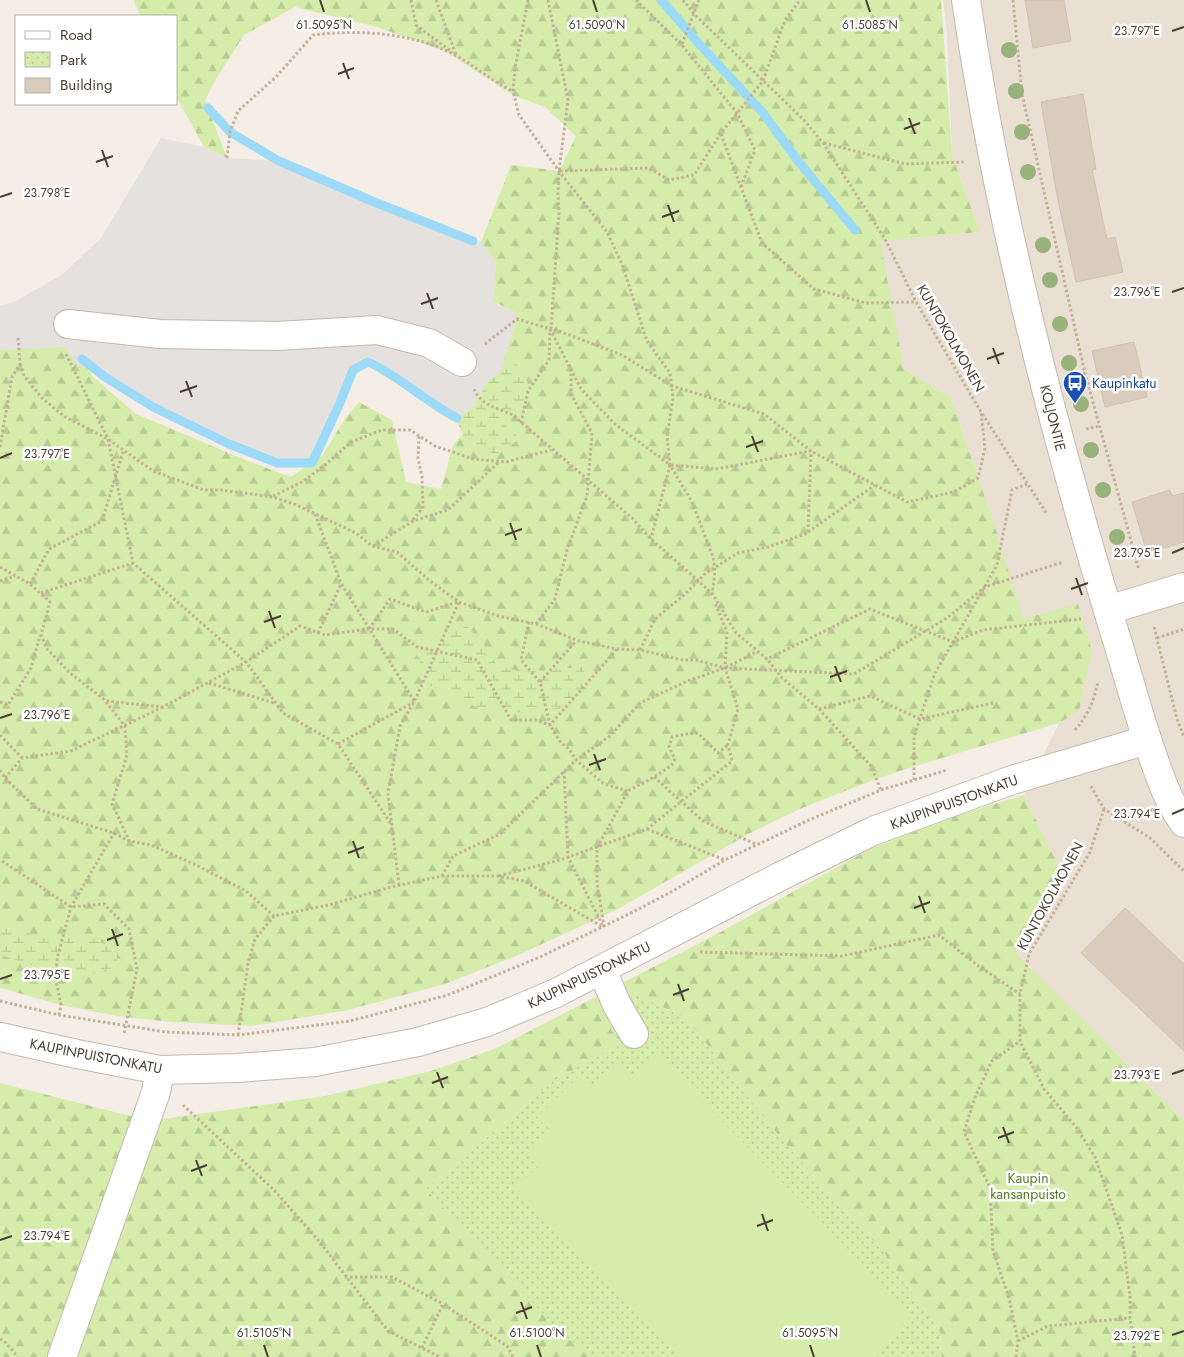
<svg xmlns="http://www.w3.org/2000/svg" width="1184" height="1357" font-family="Jost,sans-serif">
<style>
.residential{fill:#e9e0d3}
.forest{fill:url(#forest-firs)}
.wetland{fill:url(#wetland-marsh)}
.park{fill:url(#park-dots)}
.pitch{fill:#d5ecab}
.parking{fill:#e5e1de}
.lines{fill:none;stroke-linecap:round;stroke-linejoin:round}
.stream{stroke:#9cdaf7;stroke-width:9}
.building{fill:#daccbd;stroke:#d2c0ad}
.minor-casing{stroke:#c4b8aa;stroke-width:30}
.path{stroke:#c4b097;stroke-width:3;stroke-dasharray:2.5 2.5;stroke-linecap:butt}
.minor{stroke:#fff;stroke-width:28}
.tree{fill:#99b17a}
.ticks{fill:none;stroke:#483e34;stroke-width:2}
.labels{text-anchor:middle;stroke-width:5;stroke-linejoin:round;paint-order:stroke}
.street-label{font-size:14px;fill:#483e34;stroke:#fff}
.transit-label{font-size:14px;fill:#164399;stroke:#fff;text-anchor:start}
.park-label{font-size:14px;fill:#4e7f22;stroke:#fff}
.ticks-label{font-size:12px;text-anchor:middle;fill:#483e34;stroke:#fff;stroke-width:5;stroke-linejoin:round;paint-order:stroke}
</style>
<defs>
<pattern id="forest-firs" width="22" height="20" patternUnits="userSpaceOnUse" patternTransform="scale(1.25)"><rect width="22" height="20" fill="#d5ecab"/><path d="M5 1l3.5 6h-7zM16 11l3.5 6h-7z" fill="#b8cb94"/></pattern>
<pattern id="wetland-marsh" width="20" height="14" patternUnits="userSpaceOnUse" patternTransform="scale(1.25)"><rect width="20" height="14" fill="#d5ecab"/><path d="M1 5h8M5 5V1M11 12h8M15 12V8" fill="none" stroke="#b8cb94"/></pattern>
<pattern id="park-dots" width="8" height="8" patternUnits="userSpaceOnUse" patternTransform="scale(1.25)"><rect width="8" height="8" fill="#d5ecab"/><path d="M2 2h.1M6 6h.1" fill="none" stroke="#b8cb94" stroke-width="1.8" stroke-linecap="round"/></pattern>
</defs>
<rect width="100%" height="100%" fill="#f4eee6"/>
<!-- residential -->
<path class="residential" d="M 943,0 L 1184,0 L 1184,1121 L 1016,954 L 1063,875 L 1024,795 L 1059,723 L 1079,711 L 1023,620 L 996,530 L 951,398 L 904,369 L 879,241 L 980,232 L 952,155 L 947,33 Z"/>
<!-- forest -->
<g class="forest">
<path d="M 134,0 L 941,0 L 952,155 L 980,232 L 880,241 L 904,369 L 951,398 L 996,530 L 1023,619 L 1078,604 L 1092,651 L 1079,711 L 1059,723 L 906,769 L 868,782 L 802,808 L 752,832 L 618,909 L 516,956 L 445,984 L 348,1010 L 252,1026 L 171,1022 L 117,1016 L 61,1005 L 0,988 L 0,344 L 65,347 L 82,359 L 92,376 L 136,414 L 243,459 L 291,477 L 323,455 L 346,417 L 359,402 L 392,420 L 406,482 L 441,489 L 453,445 L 489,405 L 516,313 L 493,301 L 496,262 L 481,242 L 511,165 L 559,171 L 576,136 L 545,107 L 515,96 L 445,51 L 377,27 L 295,7 L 244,35 L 216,79 L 205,100 L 227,158 L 204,147 L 176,96 L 176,16 L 140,16 Z"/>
<path d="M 1024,795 L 1063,875 L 1016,954 L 1184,1121 L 1184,1357 L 942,1357 L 940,1332 L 884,1253 L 782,1140 L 686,1018 L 630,992 L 617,1045 L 555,1080 L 426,1189 L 559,1331 L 590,1357 L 0,1357 L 0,1083 L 150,1121 L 325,1096 L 431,1071 L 497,1048 L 715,935 L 870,849 L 955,816 Z"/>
</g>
<!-- wetland -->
<g class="wetland">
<path d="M 515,361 L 527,379 L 530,399 L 511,411 L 502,422 L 520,439 L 497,455 L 466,441 L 455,418 L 471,409 L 488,381 Z"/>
<path d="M 467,626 L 482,642 L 498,667 L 523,672 L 582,667 L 593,687 L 567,706 L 523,713 L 480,709 L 446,692 L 430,686 L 416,653 L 444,630 Z"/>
<path d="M 0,922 L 42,938 L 92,939 L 117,949 L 117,967 L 92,974 L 34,966 L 0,955 Z"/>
</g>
<!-- park -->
<path class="park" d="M 630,992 L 686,1018 L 782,1140 L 884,1253 L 940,1332 L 942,1357 L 590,1357 L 559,1331 L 426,1189 L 555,1080 L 617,1045 L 602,1005 Z"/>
<!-- pitch -->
<path class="pitch" d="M 656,1054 L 912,1314 L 871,1357 L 683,1357 L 515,1188 L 539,1166 L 526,1152 L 550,1130 L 537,1117 L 580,1075 L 595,1086 L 619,1063 L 633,1076 Z"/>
<!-- parking -->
<path class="parking" d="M 161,138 L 204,147 L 227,158 L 279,161 L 372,201 L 473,241 L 481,242 L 496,262 L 493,301 L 516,313 L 517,319 L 500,373 L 488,381 L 471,409 L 457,418 L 441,410 L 382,368 L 368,362 L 353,370 L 340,403 L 312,463 L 295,464 L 277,463 L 229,444 L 179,420 L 105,377 L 76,364 L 65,347 L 0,350 L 0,306 L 16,301 L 63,274 L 101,238 Z"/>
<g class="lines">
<!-- stream -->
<g class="stream">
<path d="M 661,0 L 701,46 L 763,113 L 798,161 L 855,230"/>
<path d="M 208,108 L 230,132 L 279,161 L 372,201 L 473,241"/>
<path d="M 82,359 L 105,377 L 153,407 L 229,444 L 277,463 L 312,463 L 340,403 L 353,370 L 368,362 C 400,376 425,402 457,418"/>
</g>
</g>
<!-- building -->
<g class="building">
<path d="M 1025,0 L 1064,0 L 1071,41 L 1033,48 Z"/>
<path d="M 1083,94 L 1096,169 L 1092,170 L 1107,239 L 1115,237 L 1123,272 L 1076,282 L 1057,196 L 1041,102 Z"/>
<path d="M 1134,342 L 1147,397 L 1105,407 L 1092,351 Z"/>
<path d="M 1170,490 L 1172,496 L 1184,493 L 1184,542 L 1147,553 L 1132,502 Z"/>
<path d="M 1125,908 L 1184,964 L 1184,1051 L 1081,953 Z"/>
</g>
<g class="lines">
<defs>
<g id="minor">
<path d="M 966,0 C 998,216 1052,426 1115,634 C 1128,675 1139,717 1153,757 C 1162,782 1168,801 1184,823"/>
<path d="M 68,324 L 160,334 L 277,336 L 377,330 L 429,343 L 462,362"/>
<path d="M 1108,610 L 1184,587"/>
<path d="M 602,970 L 617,1005 L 634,1034"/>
<path d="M 0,1037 L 77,1054 L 160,1070 L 238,1068 L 315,1062 L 418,1042 L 487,1022 L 556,993 L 781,876 L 873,831 L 1012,780 L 1147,740"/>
<path d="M 62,1357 L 156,1092 L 160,1070"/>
</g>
</defs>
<!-- minor casing -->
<use href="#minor" class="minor-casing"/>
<!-- path -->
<g class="path">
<path d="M 411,0 L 416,25 L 452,52"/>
<path d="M 436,0 L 456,55"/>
<path d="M 528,0 L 515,68 L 513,91 L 519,115 L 559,171 L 607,232 L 622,264 L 647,341 L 670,373 L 673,398 L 667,436 L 670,465 L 692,502 L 713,557 L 715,572 L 712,594"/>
<path d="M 548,0 L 568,100 L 559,171 L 558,194 L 559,213 L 551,328"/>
<path d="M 636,0 L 681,44 L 737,113 L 755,150 L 741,187"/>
<path d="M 683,0 L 694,14 L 803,119 L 823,143 L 885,239 L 916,302 L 981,412 L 1047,514"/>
<path d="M 1013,0 L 1022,94 L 1085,373 L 1139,570"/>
<path d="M 682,44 L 699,0"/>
<path d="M 721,134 L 762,243 L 814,289 L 866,303 L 916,302"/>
<path d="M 824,143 L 905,164 L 965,162"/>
<path d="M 227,158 L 230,132 L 238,111 L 277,76 L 313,35 C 359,29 416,33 457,56 C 476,67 492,81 512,91"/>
<path d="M 560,171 L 649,168 L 669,180 L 694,175 L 721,133 L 763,81 L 785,20 L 800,0"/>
<path d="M 550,329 L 581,389 L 615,424 L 670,465 L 651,539"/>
<path d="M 485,344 L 517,319 L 550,329 L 551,328 L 622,355 L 672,386 L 764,414 L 811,451 L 907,502 L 954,492 L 978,478 L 985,448 L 981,412"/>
<path d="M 66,354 L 108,439 L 133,563 L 246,662 L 283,713 L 338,744 L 391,824"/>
<path d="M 20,364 L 24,376 L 42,398 L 65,417 L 108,439 L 153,471 L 204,490 L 221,490 L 273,497 L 294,504 L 356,533 L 372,546 L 397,552 L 430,581 L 459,602 L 498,616 L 536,624 L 579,641 L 617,649 L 640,650 L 683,660 L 696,660 L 725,668 L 854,674 L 947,618 L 985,587 L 1063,562"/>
<path d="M 1074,377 L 1085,373"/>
<path d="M 474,389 C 481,405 497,408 513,415 L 632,518 L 651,539 L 712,593 L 736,633 L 767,659 L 781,677 L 819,709 L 871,766 L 881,790"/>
<path d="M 521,423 L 528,391 L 549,360 L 550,332"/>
<path d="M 1086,429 L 1100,426"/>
<path d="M 0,447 L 12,377 L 20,364 L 18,337"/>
<path d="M 671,465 L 716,469 L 810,451"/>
<path d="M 273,496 L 302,482 L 325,465 L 351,442 L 382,430 L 410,430 L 435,446 L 473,459 L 506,462 L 551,450"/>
<path d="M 315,514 L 341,583 L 414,701"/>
<path d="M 413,520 L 423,507 L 422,477 L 418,458 L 419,436"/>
<path d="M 808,532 L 875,485"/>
<path d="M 373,546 L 413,521 L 448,510 L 499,462"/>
<path d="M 0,567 L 30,584 L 50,602 L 41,635 L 48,650 L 70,673 L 106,701 L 163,707 L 246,662 L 300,626 L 325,635 L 368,629 L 393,629 L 417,647 L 477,660 L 511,720 L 535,720 L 550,725 L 617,649"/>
<path d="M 0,581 L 15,576"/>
<path d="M 30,584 L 49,549 L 102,521 L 123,452"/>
<path d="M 41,593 L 133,563"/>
<path d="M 529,622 L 521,660 L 540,682 L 550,725 L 561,743 L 569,749 L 576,760 L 604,784 L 628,791"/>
<path d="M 536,624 L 555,599 L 567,550 L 587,496 L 592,433 L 571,394 L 571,370"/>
<path d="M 1154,627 L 1177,719 L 1184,737"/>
<path d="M 369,629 L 390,599 L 426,612 L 458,602"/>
<path d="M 318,633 L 341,584"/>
<path d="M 1157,638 L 1184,629"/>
<path d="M 640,650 L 655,619 L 683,596 L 706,573 L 738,553 L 768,547 L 808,533 L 811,451"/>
<path d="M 765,658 L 767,659 L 870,609 L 953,642 L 997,565 L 1012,490 L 1027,484"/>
<path d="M 540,682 L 576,641"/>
<path d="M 209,683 L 274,703"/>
<path d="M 0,702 L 8,705 L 31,668 L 40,636"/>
<path d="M 106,702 L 125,726 L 127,755 L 112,804 L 129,840"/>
<path d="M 819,709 L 870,696 L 920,719 L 993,703"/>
<path d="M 1075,730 C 1089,713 1093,703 1098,682"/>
<path d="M 0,735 L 22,758"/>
<path d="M 338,744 L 414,702"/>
<path d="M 0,770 L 5,778 L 37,809 L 114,833 L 129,841 L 151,845 L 196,865 L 246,891 L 274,916"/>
<path d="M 564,771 L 568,857 L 602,924"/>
<path d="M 654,777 L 703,821 L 756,844"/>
<path d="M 5,778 L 22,758 L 71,751 L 163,707"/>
<path d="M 914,780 L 914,737 L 935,673 L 953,642 L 983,630 L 1081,619"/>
<path d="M 1091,786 L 1104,809 L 1150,838 L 1184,871"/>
<path d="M 1104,809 L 1090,852 L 1029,954 L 1020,994 L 1020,1041 L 1044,1089 L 1076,1127 L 1095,1157 L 1122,1235 L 1130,1297 L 1130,1318 L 1135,1357"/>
<path d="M 647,829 L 725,860"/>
<path d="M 2,861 L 71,907 L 104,904 L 129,929 L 137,969 L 124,1034"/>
<path d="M 442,876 L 453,856 L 500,834 L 576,760 L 610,736 L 640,703 L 690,680 L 725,668 L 756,652 L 758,653"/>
<path d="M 499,876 L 563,859 L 647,829 L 732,761 L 728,745 L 738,709 L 725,668 L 727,632 L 715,603"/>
<path d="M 399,885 L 388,794 L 400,726 L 414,702 L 459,602"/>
<path d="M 604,927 L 597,882 L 597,848 L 628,791 L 654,777 L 672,765 L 675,759 L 669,747 L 672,737 L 685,734 L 698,733 L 718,753 L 728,745"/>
<path d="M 700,952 L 842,956 L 939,935 L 977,965 L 1020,994"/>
<path d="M 0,1001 L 59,1015 L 166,1032 L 238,1035 L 350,1021 L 448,995 L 540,957 L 633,912 L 671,892 L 725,860 L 809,820 L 881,790 L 947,770"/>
<path d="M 59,1015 L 61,1005 L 55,976 L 58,955 L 71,907 L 114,833"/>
<path d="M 238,1035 L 248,963 L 255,939 L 274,916 L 329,905 L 391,887 L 442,876 L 499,876 L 524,881 L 603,927"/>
<path d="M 183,1105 L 274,1190 L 319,1241 L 388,1331 L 440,1357"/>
<path d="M 345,1277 L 392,1277 L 443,1304"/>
<path d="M 0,1339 L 6,1343 L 18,1357"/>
<path d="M 1018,1341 L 1048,1326 L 1130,1318"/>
<path d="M 422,1348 L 443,1304 L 507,1346 L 513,1357"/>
<path d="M 1016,1357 L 1018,1341 L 1009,1298 L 993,1251 L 990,1188 L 964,1132 L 975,1097 L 992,1061 L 1020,1041"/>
</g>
<!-- minor -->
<use href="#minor" class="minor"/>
</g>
<!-- trees -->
<g class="tree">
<circle cx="1009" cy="50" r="8"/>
<circle cx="1016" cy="91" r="8"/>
<circle cx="1022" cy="132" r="8"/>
<circle cx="1028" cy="172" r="8"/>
<circle cx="1043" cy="245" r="8"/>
<circle cx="1050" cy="280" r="8"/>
<circle cx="1060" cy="324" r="8"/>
<circle cx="1069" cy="363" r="8"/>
<circle cx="1081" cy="404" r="8"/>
<circle cx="1091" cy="450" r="8"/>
<circle cx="1103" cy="490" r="8"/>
<circle cx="1117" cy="537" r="8"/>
</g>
<!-- ticks -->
<path class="ticks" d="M 320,0 L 324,12M 593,0 L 597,12M 866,0 L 870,12M 1172,31 L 1184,27M 343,63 L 349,79M 338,74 L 354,68M 909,118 L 915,134M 904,129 L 920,123M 102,150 L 108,167M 96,162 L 113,156M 0,197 L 12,193M 668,205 L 674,222M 662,217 L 679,211M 1172,292 L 1184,288M 427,293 L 433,309M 421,304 L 438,298M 993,348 L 999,364M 987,359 L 1004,353M 186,381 L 192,397M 180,392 L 197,386M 752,436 L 758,452M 746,447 L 763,441M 0,458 L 12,453M 510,523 L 516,540M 505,535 L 522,529M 1172,553 L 1184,548M 1076,578 L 1082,595M 1071,589 L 1088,583M 269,611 L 275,628M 264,622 L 281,616M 835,666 L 841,682M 830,677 L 847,671M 0,718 L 12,714M 594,754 L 600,770M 589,765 L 606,759M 1172,814 L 1184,809M 353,841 L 359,858M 348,853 L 364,847M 919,896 L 925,913M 914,908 L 930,902M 112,929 L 118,946M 107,940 L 123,934M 0,979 L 12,975M 678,984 L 684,1001M 673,995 L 689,989M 437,1072 L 443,1088M 1172,1074 L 1184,1070M 432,1083 L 448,1077M 1003,1127 L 1009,1143M 998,1138 L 1014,1132M 196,1160 L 202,1176M 191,1171 L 207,1165M 762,1214 L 768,1231M 757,1226 L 773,1220M 0,1240 L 12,1236M 521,1302 L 527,1319M 516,1313 L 532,1307M 1172,1335 L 1184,1331M 264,1345 L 268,1357M 537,1345 L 541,1357M 810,1345 L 814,1357"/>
<!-- icons -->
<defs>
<symbol id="bus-pin" viewBox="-11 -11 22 30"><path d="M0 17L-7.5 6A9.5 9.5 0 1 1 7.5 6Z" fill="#1a4fb4" stroke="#fff"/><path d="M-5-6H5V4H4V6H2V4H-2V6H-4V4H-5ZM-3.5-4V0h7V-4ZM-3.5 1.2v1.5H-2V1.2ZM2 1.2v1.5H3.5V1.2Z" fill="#fff"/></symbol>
</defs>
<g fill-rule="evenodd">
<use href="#bus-pin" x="1061" y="369" width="28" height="38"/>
</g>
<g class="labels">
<!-- street labels -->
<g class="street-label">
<text transform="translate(951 338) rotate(60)" y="5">KUNTOKOLMONEN</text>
<text transform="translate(1053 418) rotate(76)" y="5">KOLJONTIE</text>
<text transform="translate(954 802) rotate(-20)" y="5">KAUPINPUISTONKATU</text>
<text transform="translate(1050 896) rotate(-61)" y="5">KUNTOKOLMONEN</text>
<text transform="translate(589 975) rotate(-26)" y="5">KAUPINPUISTONKATU</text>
<text transform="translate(96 1056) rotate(11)" y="5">KAUPINPUISTONKATU</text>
</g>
<!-- transit labels -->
<g class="transit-label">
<text x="1092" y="388">Kaupinkatu</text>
</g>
<!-- park labels -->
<g class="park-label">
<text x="1028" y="1183">Kaupin<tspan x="1028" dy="16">kansanpuisto</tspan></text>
</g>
</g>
<g class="ticks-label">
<text x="324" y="29">61.5095°N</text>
<text x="597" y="29">61.5090°N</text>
<text x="870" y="29">61.5085°N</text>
<text x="1137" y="35">23.797°E</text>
<text x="47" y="197">23.798°E</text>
<text x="1137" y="296">23.796°E</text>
<text x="47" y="458">23.797°E</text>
<text x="1137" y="557">23.795°E</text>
<text x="47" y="719">23.796°E</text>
<text x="1137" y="818">23.794°E</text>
<text x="47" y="979">23.795°E</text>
<text x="1137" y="1079">23.793°E</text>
<text x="47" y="1240">23.794°E</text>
<text x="264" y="1337">61.5105°N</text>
<text x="537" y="1337">61.5100°N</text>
<text x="810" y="1337">61.5095°N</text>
<text x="1137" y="1340">23.792°E</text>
</g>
<!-- legend -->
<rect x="15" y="15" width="162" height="90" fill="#ffffff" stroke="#b6b2ae"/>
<rect x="25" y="31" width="25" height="8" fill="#ffffff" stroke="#b6b2ae"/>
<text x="60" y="40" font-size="15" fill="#483e34">Road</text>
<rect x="25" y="52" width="25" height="15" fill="url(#park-dots)" stroke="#b6b2ae"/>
<text x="60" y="65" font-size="15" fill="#483e34">Park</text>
<rect x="25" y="78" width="25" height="15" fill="#daccbd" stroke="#b6b2ae"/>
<text x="60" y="90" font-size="15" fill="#483e34">Building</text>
</svg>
